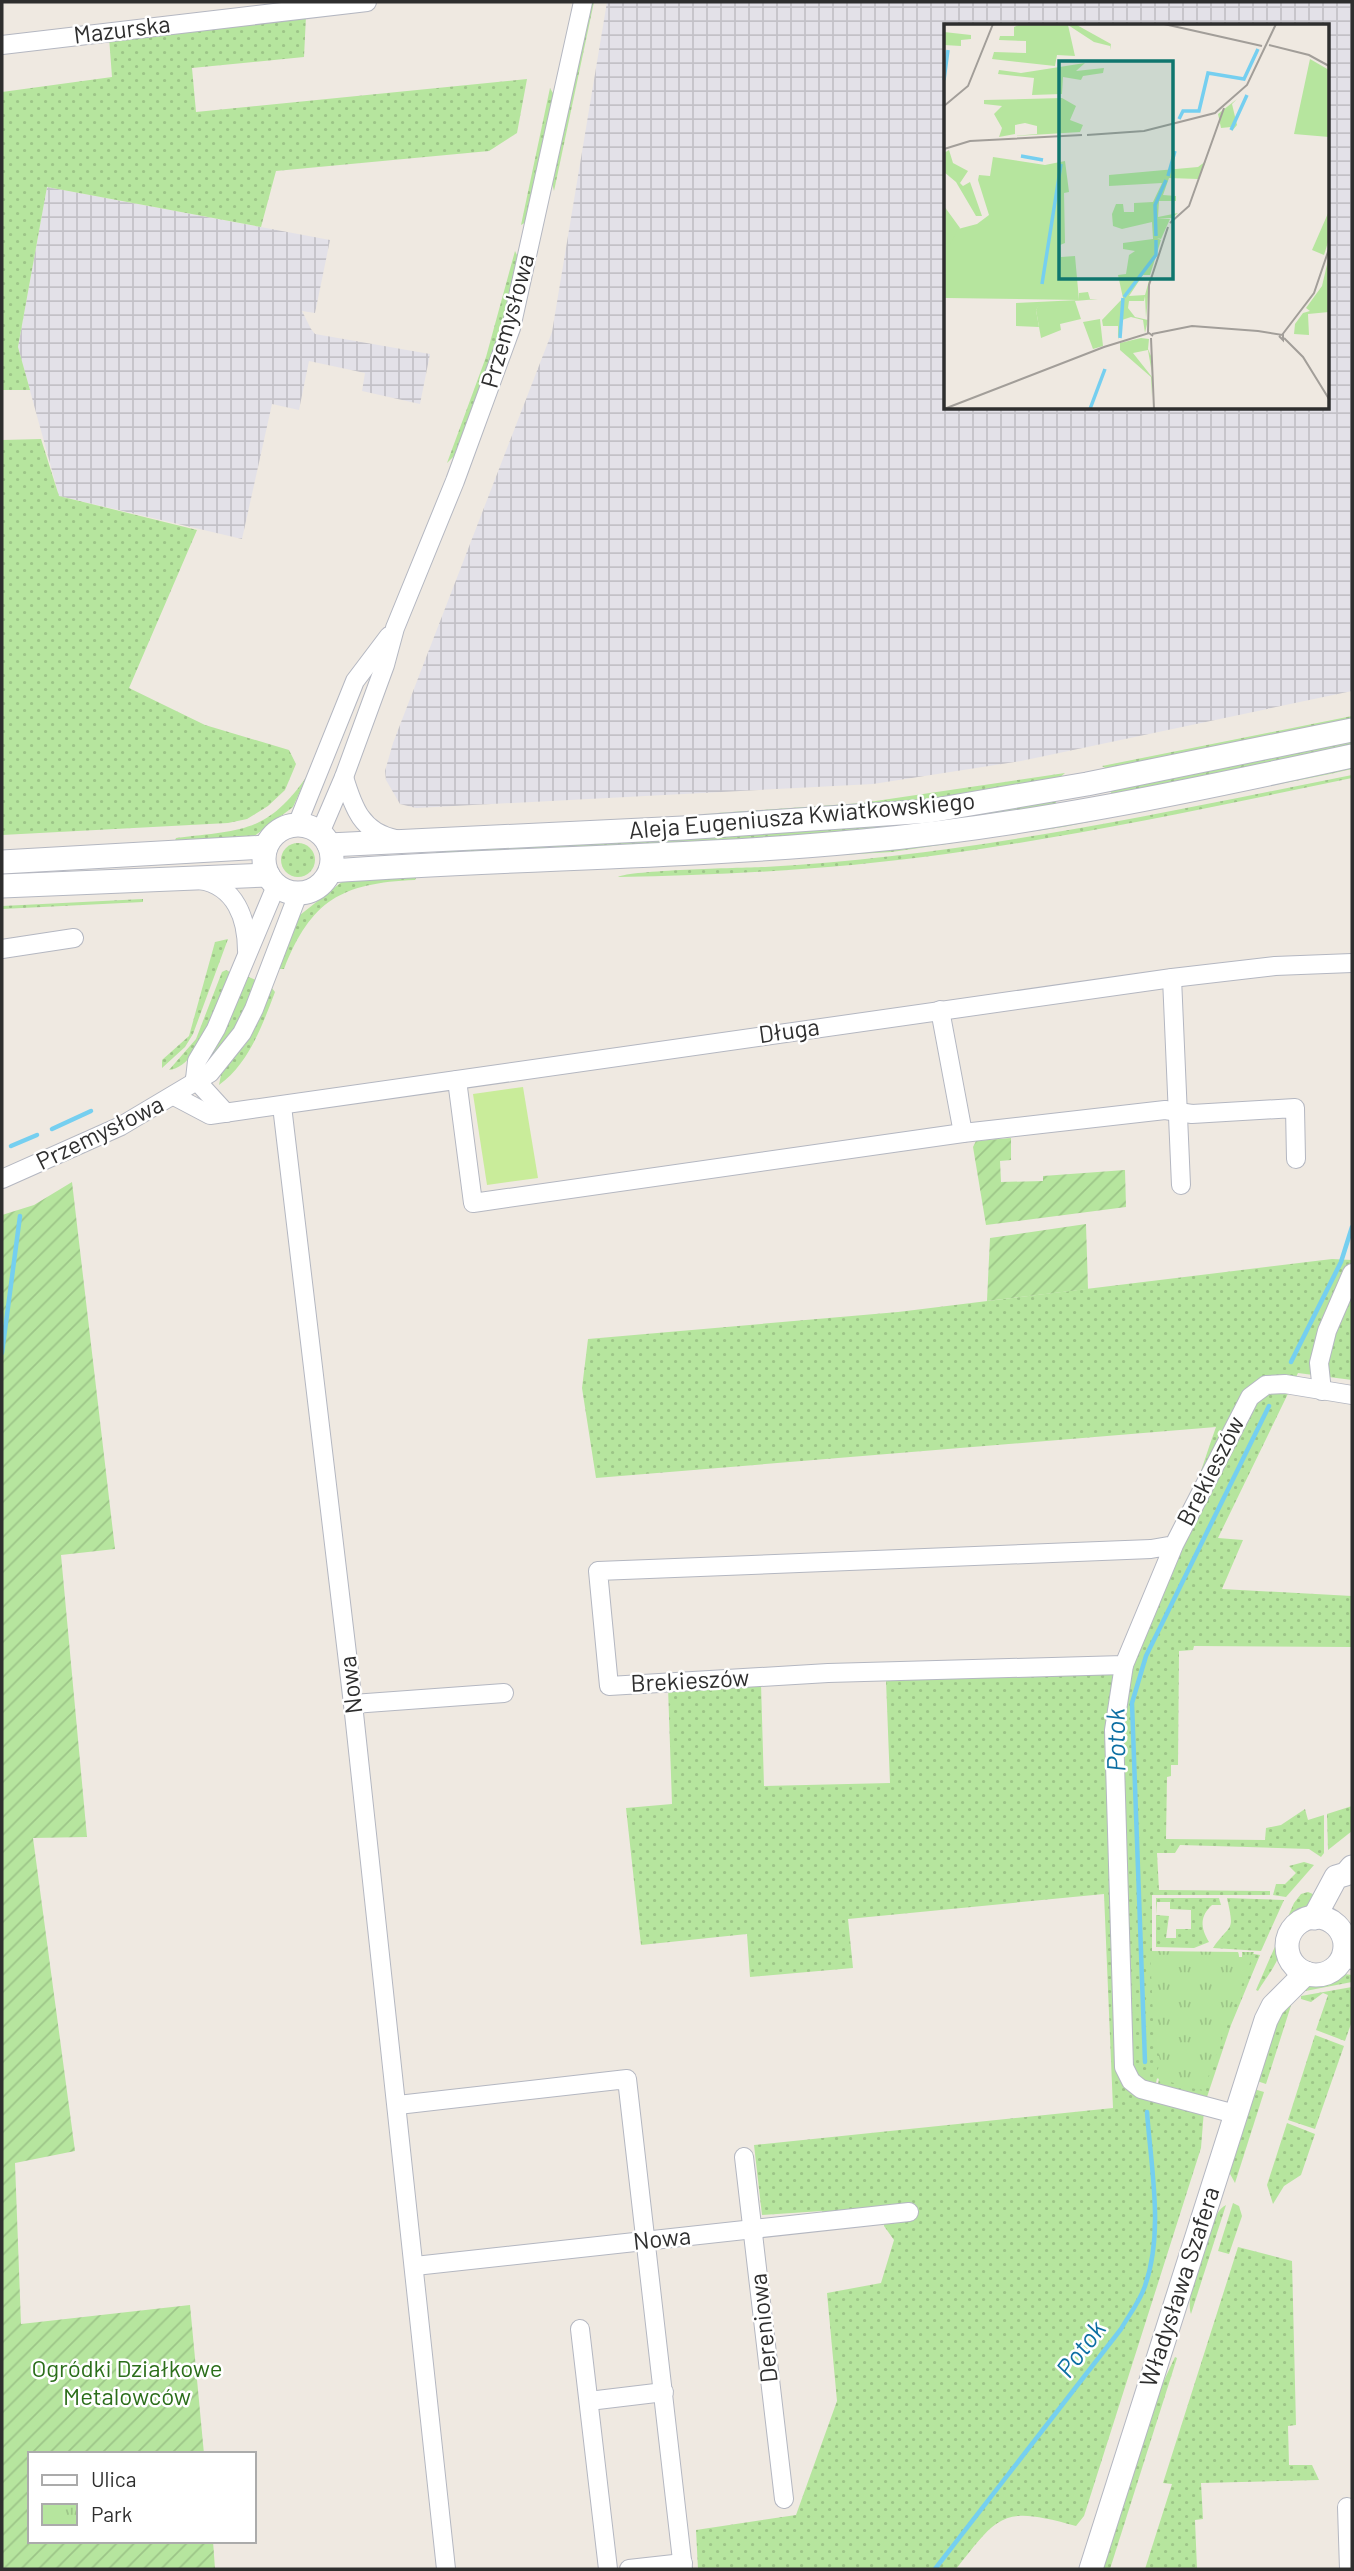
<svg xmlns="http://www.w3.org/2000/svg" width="1354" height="2571" font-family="Barlow,sans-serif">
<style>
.industrial{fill:url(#industrial-grid);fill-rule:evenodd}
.grass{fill:url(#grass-dots);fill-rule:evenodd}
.park{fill:url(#park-tufts)}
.garden{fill:url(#garden-furrows)}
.pitch{fill:#c9ec9a}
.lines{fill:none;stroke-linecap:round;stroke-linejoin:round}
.stream{stroke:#75cff0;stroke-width:4.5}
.minor-casing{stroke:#b4b7c1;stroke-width:20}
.tertiary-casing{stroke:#b4b7c1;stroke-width:25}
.minor{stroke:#fff;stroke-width:18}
.tertiary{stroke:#fff;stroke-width:23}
.labels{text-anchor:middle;stroke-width:5;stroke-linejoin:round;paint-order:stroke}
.street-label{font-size:24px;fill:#2e2e2e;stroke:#fff}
.park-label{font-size:24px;fill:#2c6e1b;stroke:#fff}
.water-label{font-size:26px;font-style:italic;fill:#0d6fa3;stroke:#fff}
.inset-river{fill:none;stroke:#75cff0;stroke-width:3.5}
.inset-road{fill:none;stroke:#a29e99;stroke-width:2}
.view{fill:#0f766e;fill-opacity:0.15;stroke:#0f766e;stroke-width:3.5}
.inset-edge{fill:none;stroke:#2e2e2e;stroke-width:3.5}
</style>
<defs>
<pattern id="industrial-grid" width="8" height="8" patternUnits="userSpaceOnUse" patternTransform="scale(1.75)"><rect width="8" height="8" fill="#e3e1e8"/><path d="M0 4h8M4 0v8" fill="none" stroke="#c3c1c7"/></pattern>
<pattern id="grass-dots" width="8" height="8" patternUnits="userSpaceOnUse" patternTransform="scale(1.75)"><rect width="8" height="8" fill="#b6e59e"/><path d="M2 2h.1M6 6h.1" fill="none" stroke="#9dc588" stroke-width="1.8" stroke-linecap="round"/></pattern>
<pattern id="park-tufts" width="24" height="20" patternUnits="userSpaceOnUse" patternTransform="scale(1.75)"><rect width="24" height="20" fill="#b6e59e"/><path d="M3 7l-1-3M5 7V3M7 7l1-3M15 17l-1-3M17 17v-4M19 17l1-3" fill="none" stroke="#9dc588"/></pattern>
<pattern id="garden-furrows" width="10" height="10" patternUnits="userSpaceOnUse" patternTransform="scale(1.75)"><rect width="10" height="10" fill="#b6e59e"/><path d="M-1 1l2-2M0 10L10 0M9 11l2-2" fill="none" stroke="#9dc588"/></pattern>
</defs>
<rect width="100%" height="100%" fill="#efe9e1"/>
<!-- industrial -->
<g class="industrial">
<path d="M 607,2 L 1352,2 L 1352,691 L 1021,761 L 873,784 L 416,808 L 400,804 L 386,780 L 385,771 L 393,743 L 552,332 ZM 946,26 L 1328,26 L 1328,408 L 946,408 Z"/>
<path d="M 47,187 L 330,240 L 315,313 L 302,311 L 311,329 L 315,334 L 430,354 L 420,404 L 362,391 L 365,373 L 309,361 L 299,410 L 272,404 L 242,539 L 59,496 L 18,347 Z"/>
</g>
<!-- grass -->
<g class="grass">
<path d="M 592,2 L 594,2 L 554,191 L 552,183 Z"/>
<path d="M 306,16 L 304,57 L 192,68 L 196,112 L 527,79 L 517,133 L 489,151 L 276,171 L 261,227 L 47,187 L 18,347 L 30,390 L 2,390 L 2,92 L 112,77 L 109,37 Z"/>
<path d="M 550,88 L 554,95 L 526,222 L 521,225 Z"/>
<path d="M 515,251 L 519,259 L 504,322 L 456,454 L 447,463 L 486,357 Z"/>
<path d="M 41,439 L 59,496 L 197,530 L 129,688 L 205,725 L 289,750 L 296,764 L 285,790 L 268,806 L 247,819 L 228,823 L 2,835 L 2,440 Z"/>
<path d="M 1352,716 L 1352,722 L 1107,769 L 1102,766 Z"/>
<path d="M 1352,739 L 1352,747 L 1113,795 L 1110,791 L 1111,788 Z"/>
<path d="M 1352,764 L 1352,769 L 1330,774 L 1063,827 L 892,852 L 575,870 Z"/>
<path d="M 1065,773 L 1058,779 L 923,802 L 703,814 L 862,803 Z"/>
<path d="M 1352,775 L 1352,778 C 1218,806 1082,835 946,854 C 838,869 728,875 618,877 C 631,870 741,868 765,867 C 964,856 1157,814 1352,775 Z"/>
<path d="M 307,776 L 293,807 L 249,840 L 173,845 L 176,838 C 240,830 267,834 307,776 Z"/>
<path d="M 1056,800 L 1056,804 L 892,830 L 436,857 L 436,848 Z"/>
<circle cx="298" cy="860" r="17"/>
<path d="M 418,874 L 415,880 C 342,883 311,900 284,969 L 278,969 L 300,915 L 343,881 Z"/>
<path d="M 143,899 L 143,902 L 2,909 L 2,906 Z"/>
<path d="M 228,939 L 193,1034 L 185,1047 L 162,1068 L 162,1060 L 189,1036 L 215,942 Z"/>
<path d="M 226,970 L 230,972 C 220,997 200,1067 169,1070 L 196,1039 L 222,972 Z"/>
<path d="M 246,976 L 256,980 C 243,1014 230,1042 203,1067 Z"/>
<path d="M 271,987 L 275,992 C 262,1026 249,1063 219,1085 L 222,1070 L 245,1045 Z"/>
<path d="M 1332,1259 L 1352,1260 L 1352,1380 L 1298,1373 L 1218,1538 L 1243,1540 L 1222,1589 L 1352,1596 L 1352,1647 L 1194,1646 L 1193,1650 L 1179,1651 L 1178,1765 L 1171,1765 L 1171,1776 L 1167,1777 L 1166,1839 L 1265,1840 L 1266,1828 L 1281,1825 L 1305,1809 L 1308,1820 L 1324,1815 L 1324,1853 L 1321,1857 L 1309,1849 L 1180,1845 L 1175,1853 L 1157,1853 L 1159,1890 L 1270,1891 L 1270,1895 L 1152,1895 L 1152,1951 L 1161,2060 L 1152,2101 L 1204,2110 L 1201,2148 L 1084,2516 L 1076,2526 C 1003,2506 1000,2513 956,2569 L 698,2569 L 696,2530 L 796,2515 L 837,2401 L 827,2293 L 881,2283 L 894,2240 L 884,2226 L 883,2209 L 823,2216 L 822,2211 L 762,2215 L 754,2145 L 1113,2108 L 1104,1894 L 848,1919 L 853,1968 L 750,1977 L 747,1934 L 641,1945 L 626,1808 L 672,1804 L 668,1687 L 761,1684 L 764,1786 L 890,1783 L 886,1680 L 1022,1675 L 1109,1668 C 1157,1619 1192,1494 1216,1427 L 596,1478 L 582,1388 L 588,1339 L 898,1312 Z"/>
<path d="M 1352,1806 L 1352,1831 L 1328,1850 L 1327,1814 Z"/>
<path d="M 1304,1862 L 1314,1865 L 1286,1897 L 1273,1895 L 1276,1884 L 1285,1884 L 1296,1873 L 1289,1866 Z"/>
<path d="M 1308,1892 L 1320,1897 C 1310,1909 1295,1913 1287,1925 C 1281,1934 1282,1942 1280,1952 C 1277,1965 1265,1979 1258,1991 L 1256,1990 L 1294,1903 L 1301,1894 Z"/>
<path d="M 1156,1898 L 1219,1898 L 1221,1905 L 1212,1905 C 1200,1916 1200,1927 1209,1942 L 1194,1948 L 1156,1947 ZM 1157,1902 L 1170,1902 L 1170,1909 L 1191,1910 L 1191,1929 L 1176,1929 L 1176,1938 L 1166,1938 L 1169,1916 L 1156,1915 Z"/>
<path d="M 1227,1898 L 1284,1900 L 1261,1951 L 1213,1948 C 1231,1922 1235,1934 1227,1898 Z"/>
<path d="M 1238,1952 L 1239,1957 L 1242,1957 L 1242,1952 L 1260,1955 L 1231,2025 L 1207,2097 L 1158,2084 L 1160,2073 L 1218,1954 Z"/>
<path d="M 1344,1974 L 1352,1975 L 1352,1982 L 1295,1993 L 1266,2084 L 1257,2081 C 1265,2055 1277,1999 1301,1986 C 1312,1979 1331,1977 1344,1974 Z"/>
<path d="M 1352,1987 L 1352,2021 L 1345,2041 L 1316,2030 L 1328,1995 L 1323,1993 L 1311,2002 L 1301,1999 L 1301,1996 Z"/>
<path d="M 1315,2035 L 1344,2046 L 1315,2129 L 1288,2120 Z"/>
<path d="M 1254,2089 L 1264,2092 L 1235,2183 L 1229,2172 Z"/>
<path d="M 1287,2123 L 1315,2134 L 1301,2175 L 1284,2186 L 1273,2204 L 1267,2185 Z"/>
<path d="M 1233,2203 L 1239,2206 L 1242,2216 L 1229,2254 L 1218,2251 Z"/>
<path d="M 1226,2205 L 1191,2314 C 1184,2298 1208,2212 1226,2205 Z"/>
<path d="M 1238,2247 L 1292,2261 L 1296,2425 L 1288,2426 L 1289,2465 L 1312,2465 L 1319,2480 L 1201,2483 L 1203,2519 L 1195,2520 L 1197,2569 L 1145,2569 L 1172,2484 L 1163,2483 Z"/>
<path d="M 1175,2357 L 1177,2358 L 1110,2569 L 1100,2569 L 1153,2404 Z"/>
</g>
<!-- park -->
<path class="park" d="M 1150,1951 L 1238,1952 L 1239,1957 L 1242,1957 L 1242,1952 L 1254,1952 L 1203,2091 L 1156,2078 L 1160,2060 L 1154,2035 Z"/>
<!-- garden -->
<g class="garden">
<path d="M 1011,1138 L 1011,1160 L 1000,1161 L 1001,1182 L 1043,1181 L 1043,1176 L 1125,1170 L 1126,1207 L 986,1225 L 973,1147 L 976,1141 Z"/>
<path d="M 72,1182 L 115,1549 L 61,1555 L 87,1837 L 33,1838 L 75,2151 L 15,2163 L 21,2324 L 190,2305 L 204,2454 L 30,2454 L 30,2541 L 213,2541 L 215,2569 L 2,2569 L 2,1215 L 34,1205 Z"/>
<path d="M 1086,1224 L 1088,1289 L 987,1301 L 990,1238 Z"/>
</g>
<!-- pitch -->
<path class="pitch" d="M 523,1087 L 538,1178 L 487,1185 L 473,1094 Z"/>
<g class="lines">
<!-- stream -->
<g class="stream">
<path d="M 52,1129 L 91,1111"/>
<path d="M 11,1146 L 37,1135"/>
<path d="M 2,1353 L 20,1216"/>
<path d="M 1291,1362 L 1341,1262 L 1352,1227"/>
<path d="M 1145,2062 L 1132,1703 L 1146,1656 L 1269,1406"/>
<path d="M 935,2569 L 1121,2329 C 1129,2315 1140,2301 1145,2286 C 1164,2232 1151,2168 1147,2112"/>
</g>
<defs>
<g id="minor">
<path d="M 2,45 L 367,2"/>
<path d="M 344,777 C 353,807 362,833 396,839"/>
<path d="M 297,825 L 355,681 L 389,636"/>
<path d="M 320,833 L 344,777 L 385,665 L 395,628 L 455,481 L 511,328 L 583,2"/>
<path d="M 200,880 C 236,886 247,919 247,951"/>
<path d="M 2,949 L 74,938"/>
<path d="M 1172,978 L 1181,1185"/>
<path d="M 940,1010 L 963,1133"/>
<path d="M 195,1079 L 197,1061 L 216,1029 L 276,886"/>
<path d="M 195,1079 L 226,1113"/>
<path d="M 457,1080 L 473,1203 L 963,1133 L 1165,1110 L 1192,1114 L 1295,1108 L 1296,1159"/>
<path d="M 174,1096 L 210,1115 L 1172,978 L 1275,966 L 1352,963"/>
<path d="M 282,1106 L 353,1704 L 446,2569"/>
<path d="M 2,1179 L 121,1126 L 210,1073 L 242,1033 L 254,1009 L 298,894"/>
<path d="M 1322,1391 L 1319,1363 L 1327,1331 L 1352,1273"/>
<path d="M 1174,1545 L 1124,1665 L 828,1673 L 609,1686 L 598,1571 L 1151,1549 L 1174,1545 L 1250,1397 L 1266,1385 L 1285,1384 L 1352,1395"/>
<path d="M 1124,1665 L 1114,1730 L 1124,2067 L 1131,2081 L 1141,2089 L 1235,2114"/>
<path d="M 353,1704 L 504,1693"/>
<path d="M 1343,1955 L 1352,1960"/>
<path d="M 398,2105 L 627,2079 L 683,2569"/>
<path d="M 744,2157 L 784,2499"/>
<path d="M 415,2266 L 909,2212"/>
<path d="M 580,2329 L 608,2569"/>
<path d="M 589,2401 L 664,2392"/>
<path d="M 1347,2507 L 1349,2569"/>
<path d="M 629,2569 L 683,2563"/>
</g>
<g id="tertiary">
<circle cx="298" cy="859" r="34"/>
<path d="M 329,845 L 683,828 L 929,811 L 1087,784 L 1352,730"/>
<path d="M 2,862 L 266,847"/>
<path d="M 330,871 C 508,858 686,858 863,841 C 1028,826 1191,791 1352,756"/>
<path d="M 2,886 L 268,875"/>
<circle cx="1316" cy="1946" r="29"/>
<path d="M 1314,1918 L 1336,1877 L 1346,1874 L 1352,1867"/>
<path d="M 1091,2569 L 1266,2020 L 1273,2006 L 1306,1973"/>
</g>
</defs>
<!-- minor casing -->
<use href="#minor" class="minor-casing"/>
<!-- tertiary casing -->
<use href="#tertiary" class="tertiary-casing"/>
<!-- minor -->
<use href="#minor" class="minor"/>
<!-- tertiary -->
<use href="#tertiary" class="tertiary"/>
</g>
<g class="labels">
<!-- street labels -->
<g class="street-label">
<text transform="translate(122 30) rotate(-7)" y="8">Mazurska</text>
<text transform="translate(508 321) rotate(-74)" y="8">Przemysłowa</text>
<text transform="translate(802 816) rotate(-5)" y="8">Aleja Eugeniusza Kwiatkowskiego</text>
<text transform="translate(789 1031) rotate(-8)" y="8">Długa</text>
<text transform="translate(100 1133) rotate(-26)" y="8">Przemysłowa</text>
<text transform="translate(1211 1471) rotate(-63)" y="8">Brekieszów</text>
<text transform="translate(690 1681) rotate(-3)" y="8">Brekieszów</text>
<text transform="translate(351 1685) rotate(-97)" y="8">Nowa</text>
<text transform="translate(662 2239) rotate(-6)" y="8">Nowa</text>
<text transform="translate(1180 2287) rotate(-72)" y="8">Władysława Szafera</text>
<text transform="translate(764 2328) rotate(-96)" y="8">Dereniowa</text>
</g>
<!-- park labels -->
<g class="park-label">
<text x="127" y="2377">Ogródki Działkowe<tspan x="127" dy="28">Metalowców</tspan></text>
</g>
<!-- water labels -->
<g class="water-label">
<text transform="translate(1116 1740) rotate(-91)" y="9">Potok</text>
<text transform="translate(1081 2349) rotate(-53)" y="9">Potok</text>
</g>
</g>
<!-- overview -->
<g transform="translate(944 24)">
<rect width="385" height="385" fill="#efe9e1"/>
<path d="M 77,0 L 131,0 L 167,20 L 166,26 L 166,22 L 150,18 L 124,1 L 131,32 L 113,31 L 111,42 L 48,35 L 50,28 L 82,29 L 82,17 L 55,16 L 56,12 L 70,12 L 70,3 ZM 0,8 L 27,11 L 27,15 L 17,16 L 17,22 L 0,21 ZM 141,39 L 132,47 L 160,44 L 159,49 L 139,52 L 137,56 L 119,53 L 118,70 L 88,71 L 90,54 L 54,50 L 55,46 L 77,49 ZM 118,74 L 132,82 L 126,96 L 139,101 L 136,108 L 70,112 L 93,110 L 93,102 L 81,99 L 71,101 L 71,110 L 55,113 L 58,104 L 50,90 L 58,82 L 40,80 L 40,76 ZM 293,75 L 288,80 L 293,101 L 288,107 L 287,103 L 277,104 L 274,90 ZM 5,126 L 9,139 L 24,147 L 16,159 L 19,162 L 26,158 L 38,192 L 32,192 L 12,158 L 0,148 L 0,129 ZM 262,137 L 254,155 L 225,154 L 219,171 L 232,172 L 232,177 L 215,177 L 214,193 L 234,189 L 228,194 L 213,194 L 226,195 L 217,215 L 213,214 L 217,216 L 206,251 L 199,251 L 185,272 L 201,271 L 206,253 L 202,294 L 201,272 L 200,277 L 185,277 L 184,284 L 191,293 L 204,296 L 201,309 L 199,296 L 187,293 L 178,296 L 174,316 L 174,302 L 159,302 L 158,296 L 179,274 L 174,251 L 182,250 L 185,231 L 191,227 L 179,225 L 179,219 L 209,215 L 208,198 L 178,205 L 169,202 L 168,190 L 172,180 L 179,180 L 180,188 L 190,188 L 190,179 L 209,178 L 218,159 L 165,162 L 165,151 L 254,143 ZM 144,268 L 146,275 L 154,275 L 131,277 L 137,295 L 116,300 L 117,306 L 97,314 L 92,286 L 96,279 L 72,279 L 135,276 L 135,269 ZM 156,295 L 159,322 L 149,325 L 139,298 ZM 197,314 L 205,315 L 204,325 L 207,332 L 208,350 L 204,326 L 189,329 L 208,353 L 208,373 L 207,353 L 176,326 L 176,319 Z" fill="#b6e59e"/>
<path d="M 385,187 L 385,215 L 380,231 L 368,226 ZM 385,232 L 385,288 L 364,290 L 365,311 L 350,310 L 351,300 L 359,289 L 366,287 L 362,284 L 378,262 Z" fill="#b6e59e"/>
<path d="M 0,182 L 16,204 L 10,218 L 4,274 L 0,274 Z" fill="#b6e59e"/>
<path d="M 366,35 L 385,46 L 385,113 L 350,110 ZM 49,133 L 101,141 L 121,137 L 125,168 L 120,169 L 121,219 L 116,221 L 117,233 L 131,232 L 135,276 L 4,274 L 1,230 L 14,205 L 33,200 L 45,191 L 34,156 L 35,151 L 46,152 ZM 72,279 L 97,279 L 92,286 L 95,303 L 72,302 Z" fill="#b6e59e"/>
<path class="inset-river" d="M 0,56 L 4,26M 235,95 L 239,87 L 255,87 L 264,49 L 300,55 L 314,25M 287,106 L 303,71M 77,132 L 99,136M 224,152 L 231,127M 212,212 L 211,181 L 222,156M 98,260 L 117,140M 180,273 L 212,231 L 212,216M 176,314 L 179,274M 146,385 L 161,345"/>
<path class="inset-road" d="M 220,0 L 318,22M 325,21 L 365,31 L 385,42M 0,82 L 24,62 L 49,0M 143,111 L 200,107 L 271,89 L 303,61 L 332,0M 0,125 L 26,117 L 138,111M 226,199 L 245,182 L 280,84M 204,309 L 205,261 L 224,203M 208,310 L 248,302 L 314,307 L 339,311 L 339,316 L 335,312M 338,311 L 370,269 L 385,225M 207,314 L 210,385M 340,314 L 359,333 L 385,375M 0,385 L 160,323 L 205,309 L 209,312"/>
<path class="view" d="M 115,37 L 229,37 L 229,255 L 115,255 Z"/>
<rect width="385" height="385" class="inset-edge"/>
</g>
<!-- border -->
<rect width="1354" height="2571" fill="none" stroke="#2e2e2e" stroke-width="7"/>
<!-- legend -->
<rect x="28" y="2452" width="228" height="91" fill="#ffffff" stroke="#ababab" stroke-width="2"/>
<rect x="42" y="2475" width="35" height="10" fill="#ffffff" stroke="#ababab" stroke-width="2"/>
<text x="91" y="2487" font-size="21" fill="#2e2e2e">Ulica</text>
<rect x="42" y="2504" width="35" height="21" fill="url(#park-tufts)" stroke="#ababab" stroke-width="2"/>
<text x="91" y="2522" font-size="21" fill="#2e2e2e">Park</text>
</svg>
